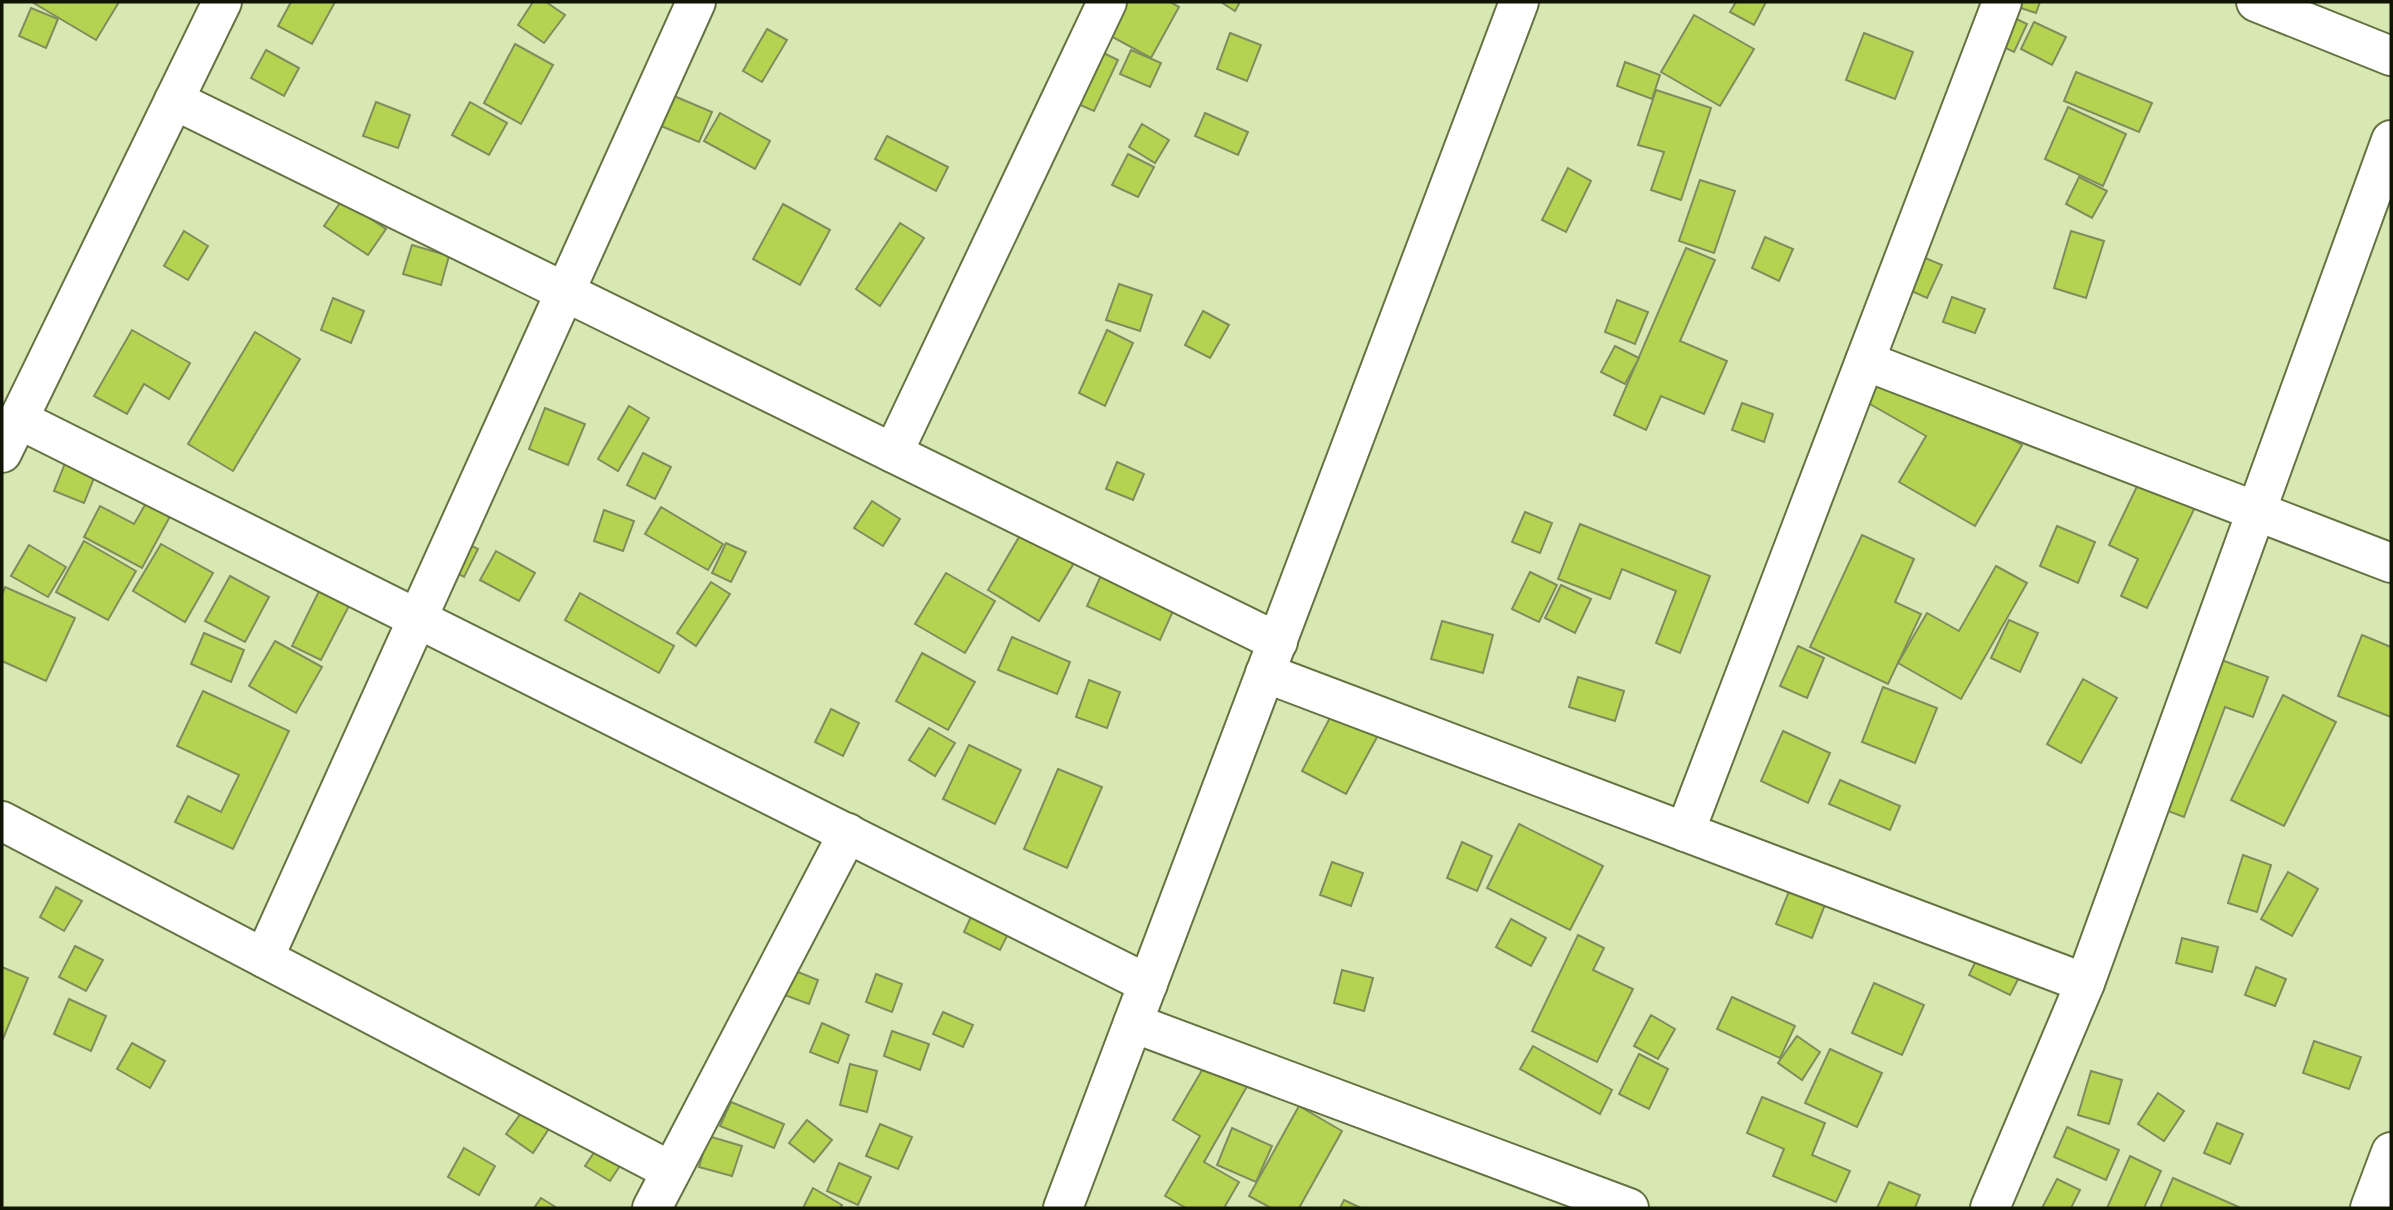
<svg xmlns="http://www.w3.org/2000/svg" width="2393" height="1210" font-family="'Fira Sans',sans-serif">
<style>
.building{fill:#b4d451;stroke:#7f8d5c;stroke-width:2}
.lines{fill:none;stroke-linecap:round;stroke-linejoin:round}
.minor-casing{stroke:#657343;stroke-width:42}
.tertiary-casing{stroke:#657343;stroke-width:42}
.minor{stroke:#fff;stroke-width:38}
.tertiary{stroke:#fff;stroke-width:38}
</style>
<rect width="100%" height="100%" fill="#d8e8b3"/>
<!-- building -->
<g class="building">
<path d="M 32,2 L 119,2 L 96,40 Z"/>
<path d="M 291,2 L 335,2 L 312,44 L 278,26 Z"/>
<path d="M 533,2 L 546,2 L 565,15 L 544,43 L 518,25 Z"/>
<path d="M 1113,2 L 1170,2 L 1179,7 L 1151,58 L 1098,29 Z"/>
<path d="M 1221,2 L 1240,2 L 1235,11 Z"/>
<path d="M 1736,2 L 1766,2 L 1754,25 L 1730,12 Z"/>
<path d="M 2003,2 L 2040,2 L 2036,13 Z"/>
<path d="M 31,8 L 58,19 L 46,48 L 19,36 Z"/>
<path d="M 2004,13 L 2027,24 L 2014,52 L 1991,41 Z"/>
<path d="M 1694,15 L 1754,49 L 1720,106 L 1661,72 Z"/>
<path d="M 2034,22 L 2066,37 L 2052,65 L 2021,49 Z"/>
<path d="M 767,29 L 787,40 L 762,82 L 743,71 Z"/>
<path d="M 1230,33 L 1261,45 L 1247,81 L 1217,69 Z"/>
<path d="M 1864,33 L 1913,52 L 1895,99 L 1846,80 Z"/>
<path d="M 515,44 L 553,65 L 521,124 L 484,103 Z"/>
<path d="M 1089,46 L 1118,60 L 1094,111 L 1064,98 Z"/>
<path d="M 266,50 L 299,68 L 284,96 L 251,78 Z"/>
<path d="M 1131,50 L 1161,63 L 1150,87 L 1120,74 Z"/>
<path d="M 1625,62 L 1660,75 L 1652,99 L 1617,86 Z"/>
<path d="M 2076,72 L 2152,103 L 2139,132 L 2064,101 Z"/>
<path d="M 1656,90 L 1711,108 L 1681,200 L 1651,190 L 1664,152 L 1638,145 Z"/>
<path d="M 674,96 L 712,112 L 699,142 L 661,126 Z"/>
<path d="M 376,102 L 410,115 L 398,148 L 363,136 Z"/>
<path d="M 470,102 L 507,123 L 489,155 L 452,135 Z"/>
<path d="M 2068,107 L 2126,134 L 2103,186 L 2045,159 Z"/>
<path d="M 720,113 L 770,141 L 755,169 L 704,141 Z"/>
<path d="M 1205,113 L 1248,132 L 1238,155 L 1195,136 Z"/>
<path d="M 1142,124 L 1169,140 L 1155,163 L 1129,147 Z"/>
<path d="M 887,136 L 948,167 L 936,191 L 875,159 Z"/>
<path d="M 1128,154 L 1154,167 L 1138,197 L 1112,185 Z"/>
<path d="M 1568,168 L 1591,181 L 1566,232 L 1542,220 Z"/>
<path d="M 2079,177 L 2107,191 L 2092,218 L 2066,204 Z"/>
<path d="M 1700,180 L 1735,191 L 1714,253 L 1679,241 Z"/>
<path d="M 342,200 L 386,229 L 368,255 L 324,226 Z"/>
<path d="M 783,204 L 830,230 L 800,285 L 753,259 Z"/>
<path d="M 900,223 L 924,238 L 880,306 L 856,289 Z"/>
<path d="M 184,231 L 208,246 L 188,280 L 164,266 Z"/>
<path d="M 2071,231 L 2104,241 L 2086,298 L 2054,288 Z"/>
<path d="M 1765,237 L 1793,249 L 1779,281 L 1752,268 Z"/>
<path d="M 412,245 L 449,256 L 441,285 L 403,274 Z"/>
<path d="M 1686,248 L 1715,260 L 1680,341 L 1727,361 L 1704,414 L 1661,396 L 1646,430 L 1614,415 Z"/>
<path d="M 1911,252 L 1942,265 L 1927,298 L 1896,284 Z"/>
<path d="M 1119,284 L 1152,295 L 1140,331 L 1106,320 Z"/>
<path d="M 1952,297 L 1985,309 L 1975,333 L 1943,322 Z"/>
<path d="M 333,298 L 364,311 L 351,343 L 321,330 Z"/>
<path d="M 1617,300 L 1648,312 L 1635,344 L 1605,332 Z"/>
<path d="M 1203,311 L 1229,325 L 1210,358 L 1185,345 Z"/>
<path d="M 132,330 L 190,363 L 169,399 L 144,384 L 127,414 L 94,396 Z"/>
<path d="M 1107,330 L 1133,343 L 1105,406 L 1079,393 Z"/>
<path d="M 255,332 L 300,359 L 233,471 L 188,444 Z"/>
<path d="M 1615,346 L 1639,358 L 1625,384 L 1601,372 Z"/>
<path d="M 1875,359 L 2022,445 L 1975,526 L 1899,482 L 1926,436 L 1854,395 Z"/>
<path d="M 1742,403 L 1773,414 L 1764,442 L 1732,430 Z"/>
<path d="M 629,406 L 649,418 L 618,471 L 598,459 Z"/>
<path d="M 545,408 L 585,424 L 568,465 L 529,449 Z"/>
<path d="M 643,453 L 671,467 L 655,499 L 627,485 Z"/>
<path d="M 66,461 L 96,473 L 84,503 L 54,491 Z"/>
<path d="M 1117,462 L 1144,474 L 1133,500 L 1106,489 Z"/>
<path d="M 2141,478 L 2196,505 L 2147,608 L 2121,596 L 2138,559 L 2109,545 Z"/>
<path d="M 149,498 L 173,511 L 142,568 L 84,537 L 100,506 L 134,524 Z"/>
<path d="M 872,501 L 900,519 L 883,546 L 854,528 Z"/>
<path d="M 661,507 L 723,544 L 708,570 L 645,534 Z"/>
<path d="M 604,510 L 634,521 L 623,551 L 594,541 Z"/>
<path d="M 1525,512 L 1552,523 L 1540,553 L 1512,542 Z"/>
<path d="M 1580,524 L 1710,576 L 1680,653 L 1656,643 L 1676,591 L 1622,569 L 1610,599 L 1558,579 Z"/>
<path d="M 2057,526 L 2095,542 L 2078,583 L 2040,566 Z"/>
<path d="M 1022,532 L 1074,563 L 1039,621 L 988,590 Z"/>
<path d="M 1862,535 L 1914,559 L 1895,602 L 1921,614 L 1888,684 L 1810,647 Z"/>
<path d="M 455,538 L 478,549 L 464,577 L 441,565 Z"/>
<path d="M 84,541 L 136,571 L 108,620 L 56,592 Z"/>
<path d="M 726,543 L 746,552 L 731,582 L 712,573 Z"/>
<path d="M 161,544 L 213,573 L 185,622 L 133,591 Z"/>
<path d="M 29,545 L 66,567 L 48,597 L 11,576 Z"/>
<path d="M 496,551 L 535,573 L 519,601 L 480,580 Z"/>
<path d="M 1996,566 L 2027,583 L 1961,699 L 1898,663 L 1927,613 L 1959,631 Z"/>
<path d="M 1104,569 L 1177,602 L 1160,640 L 1087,606 Z"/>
<path d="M 1530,572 L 1557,585 L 1539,622 L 1512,609 Z"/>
<path d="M 946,573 L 995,601 L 965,653 L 915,624 Z"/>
<path d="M 230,576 L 269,597 L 245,642 L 205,621 Z"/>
<path d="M 711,582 L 730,594 L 696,646 L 677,633 Z"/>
<path d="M 323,583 L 353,598 L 321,660 L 292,646 Z"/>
<path d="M 1561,585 L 1591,599 L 1575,633 L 1545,618 Z"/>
<path d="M 5,587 L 75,618 L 46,681 L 2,661 L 2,595 Z"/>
<path d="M 580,593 L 674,646 L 659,673 L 565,620 Z"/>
<path d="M 2009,620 L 2038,633 L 2020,672 L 1991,658 Z"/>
<path d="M 1442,621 L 1493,635 L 1483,673 L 1431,659 Z"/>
<path d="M 204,633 L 244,650 L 231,682 L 191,664 Z"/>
<path d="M 2362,635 L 2391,647 L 2391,717 L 2338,696 Z"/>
<path d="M 1012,637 L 1070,662 L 1057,694 L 998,670 Z"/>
<path d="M 275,641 L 322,667 L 296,713 L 249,686 Z"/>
<path d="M 1798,646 L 1824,658 L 1807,698 L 1780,686 Z"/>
<path d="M 922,653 L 975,682 L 948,730 L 896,701 Z"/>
<path d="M 2205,654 L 2268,677 L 2253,717 L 2225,707 L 2184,817 L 2149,804 Z"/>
<path d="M 1578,677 L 1624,691 L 1615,721 L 1569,707 Z"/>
<path d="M 2083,679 L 2117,698 L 2081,763 L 2047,744 Z"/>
<path d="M 1089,680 L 1120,692 L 1107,728 L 1076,717 Z"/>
<path d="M 1883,687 L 1937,708 L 1915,763 L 1862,742 Z"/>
<path d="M 203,691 L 289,731 L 233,849 L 175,822 L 188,796 L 221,812 L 239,775 L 177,746 Z"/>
<path d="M 1343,693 L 1388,717 L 1346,794 L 1302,771 Z"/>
<path d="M 2283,695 L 2336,722 L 2284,826 L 2231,800 Z"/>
<path d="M 831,709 L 859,723 L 843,756 L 815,742 Z"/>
<path d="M 929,728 L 955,743 L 935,776 L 909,760 Z"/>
<path d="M 1783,731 L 1830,753 L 1808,803 L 1761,781 Z"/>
<path d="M 969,745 L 1021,770 L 995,824 L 943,799 Z"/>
<path d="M 1058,769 L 1102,787 L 1067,868 L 1024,849 Z"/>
<path d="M 1840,780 L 1900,806 L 1890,830 L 1829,804 Z"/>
<path d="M 1519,824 L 1603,866 L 1570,930 L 1487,888 Z"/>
<path d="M 1462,842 L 1492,856 L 1477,891 L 1447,878 Z"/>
<path d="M 2243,855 L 2271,865 L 2257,912 L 2228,903 Z"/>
<path d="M 1332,862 L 1363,873 L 1351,906 L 1320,895 Z"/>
<path d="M 2288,872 L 2318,889 L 2292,936 L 2261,919 Z"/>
<path d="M 1795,876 L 1831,889 L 1812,938 L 1776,924 Z"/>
<path d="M 56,887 L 82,901 L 64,931 L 40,917 Z"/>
<path d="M 979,899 L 1016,918 L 1000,950 L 964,932 Z"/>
<path d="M 1511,919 L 1546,938 L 1531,966 L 1496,947 Z"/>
<path d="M 1990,932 L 2031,954 L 2010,995 L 1969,975 Z"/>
<path d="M 1578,935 L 1604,948 L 1593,970 L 1633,989 L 1597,1062 L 1532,1031 Z"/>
<path d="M 2182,938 L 2218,947 L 2212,972 L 2176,963 Z"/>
<path d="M 75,946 L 103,960 L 86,991 L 59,977 Z"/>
<path d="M 2,967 L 28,978 L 2,1041 Z"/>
<path d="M 2256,967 L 2286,979 L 2275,1006 L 2245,995 Z"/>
<path d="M 788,968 L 818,980 L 809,1004 L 779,993 Z"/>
<path d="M 1342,970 L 1373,978 L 1364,1011 L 1334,1003 Z"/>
<path d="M 876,974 L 902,984 L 892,1012 L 866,1002 Z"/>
<path d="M 1874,983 L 1924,1005 L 1902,1055 L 1852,1033 Z"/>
<path d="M 1732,997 L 1795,1026 L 1780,1058 L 1717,1029 Z"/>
<path d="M 69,999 L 106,1016 L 91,1051 L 54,1034 Z"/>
<path d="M 943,1012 L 973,1025 L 963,1047 L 933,1034 Z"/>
<path d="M 1651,1015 L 1675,1029 L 1658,1059 L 1634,1046 Z"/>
<path d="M 822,1023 L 849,1035 L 838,1063 L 810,1052 Z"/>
<path d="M 892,1031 L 929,1044 L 920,1070 L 884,1056 Z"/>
<path d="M 1797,1036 L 1820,1052 L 1802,1080 L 1778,1063 Z"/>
<path d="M 2314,1041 L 2361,1057 L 2349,1089 L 2303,1073 Z"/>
<path d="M 132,1043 L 165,1061 L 150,1088 L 117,1069 Z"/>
<path d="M 1533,1046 L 1612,1090 L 1600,1114 L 1520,1069 Z"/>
<path d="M 1830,1049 L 1882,1073 L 1857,1127 L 1805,1103 Z"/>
<path d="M 1212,1053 L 1253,1076 L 1204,1162 L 1239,1182 L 1224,1208 L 1186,1208 L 1165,1196 L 1200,1136 L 1173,1120 Z"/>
<path d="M 1639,1054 L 1668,1069 L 1649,1109 L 1619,1094 Z"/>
<path d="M 850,1064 L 877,1071 L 867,1112 L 840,1105 Z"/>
<path d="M 2091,1071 L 2122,1080 L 2109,1124 L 2078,1115 Z"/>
<path d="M 2158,1093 L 2184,1111 L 2164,1141 L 2138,1124 Z"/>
<path d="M 1762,1097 L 1825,1123 L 1812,1155 L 1850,1171 L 1836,1202 L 1773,1176 L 1784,1149 L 1747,1133 Z"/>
<path d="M 731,1102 L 784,1124 L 774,1148 L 720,1126 Z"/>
<path d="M 1299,1106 L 1342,1131 L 1299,1208 L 1271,1208 L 1249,1196 Z"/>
<path d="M 524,1109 L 550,1127 L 533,1153 L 506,1134 Z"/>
<path d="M 807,1120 L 832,1140 L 814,1162 L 789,1143 Z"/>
<path d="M 2217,1123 L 2243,1134 L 2230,1164 L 2204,1153 Z"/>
<path d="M 613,1124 L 637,1140 L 610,1181 L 585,1166 Z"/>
<path d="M 880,1124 L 912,1137 L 898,1169 L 866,1156 Z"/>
<path d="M 2067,1127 L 2119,1150 L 2106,1180 L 2054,1157 Z"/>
<path d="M 1232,1128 L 1272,1146 L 1256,1182 L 1217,1165 Z"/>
<path d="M 708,1136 L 742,1146 L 732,1176 L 699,1167 Z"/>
<path d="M 464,1148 L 495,1166 L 479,1195 L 448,1177 Z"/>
<path d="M 2130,1156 L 2161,1171 L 2144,1208 L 2107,1208 Z"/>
<path d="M 839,1163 L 871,1177 L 858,1205 L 827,1191 Z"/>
<path d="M 2173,1178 L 2239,1207 L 2238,1208 L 2160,1208 Z"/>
<path d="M 2057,1179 L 2080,1190 L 2071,1208 L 2042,1208 Z"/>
<path d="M 1889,1182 L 1920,1195 L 1915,1208 L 1877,1208 Z"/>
<path d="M 813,1188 L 842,1205 L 840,1208 L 803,1208 Z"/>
<path d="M 541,1198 L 557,1208 L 534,1208 Z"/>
<path d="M 1344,1200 L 1361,1208 L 1340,1208 Z"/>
</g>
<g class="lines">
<defs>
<g id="minor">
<path d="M 2256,2 L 2391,56"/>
<path d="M 174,100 L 1278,642"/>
<path d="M 1865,361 L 2391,563"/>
<path d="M 18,419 L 1148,984"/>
<path d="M 2,453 L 222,2"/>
<path d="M 893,453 L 1107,2"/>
<path d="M 1265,673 L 2085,983"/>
<path d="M 2,821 L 671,1171"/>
<path d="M 1685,832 L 2002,2"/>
<path d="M 264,958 L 696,2"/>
<path d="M 1133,1023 L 1629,1208"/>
<path d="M 652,1208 L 848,833"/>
<path d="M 1990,1208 L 2085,983 L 2391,140"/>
<path d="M 2370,1208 L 2391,1152"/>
</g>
<path id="tertiary" d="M 1063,1208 L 1519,2"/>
</defs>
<!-- minor casing -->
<use href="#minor" class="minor-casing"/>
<!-- tertiary casing -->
<use href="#tertiary" class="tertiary-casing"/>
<!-- minor -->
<use href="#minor" class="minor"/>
<!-- tertiary -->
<use href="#tertiary" class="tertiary"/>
</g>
<!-- border -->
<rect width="2393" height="1210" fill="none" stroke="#0f1403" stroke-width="7"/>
</svg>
